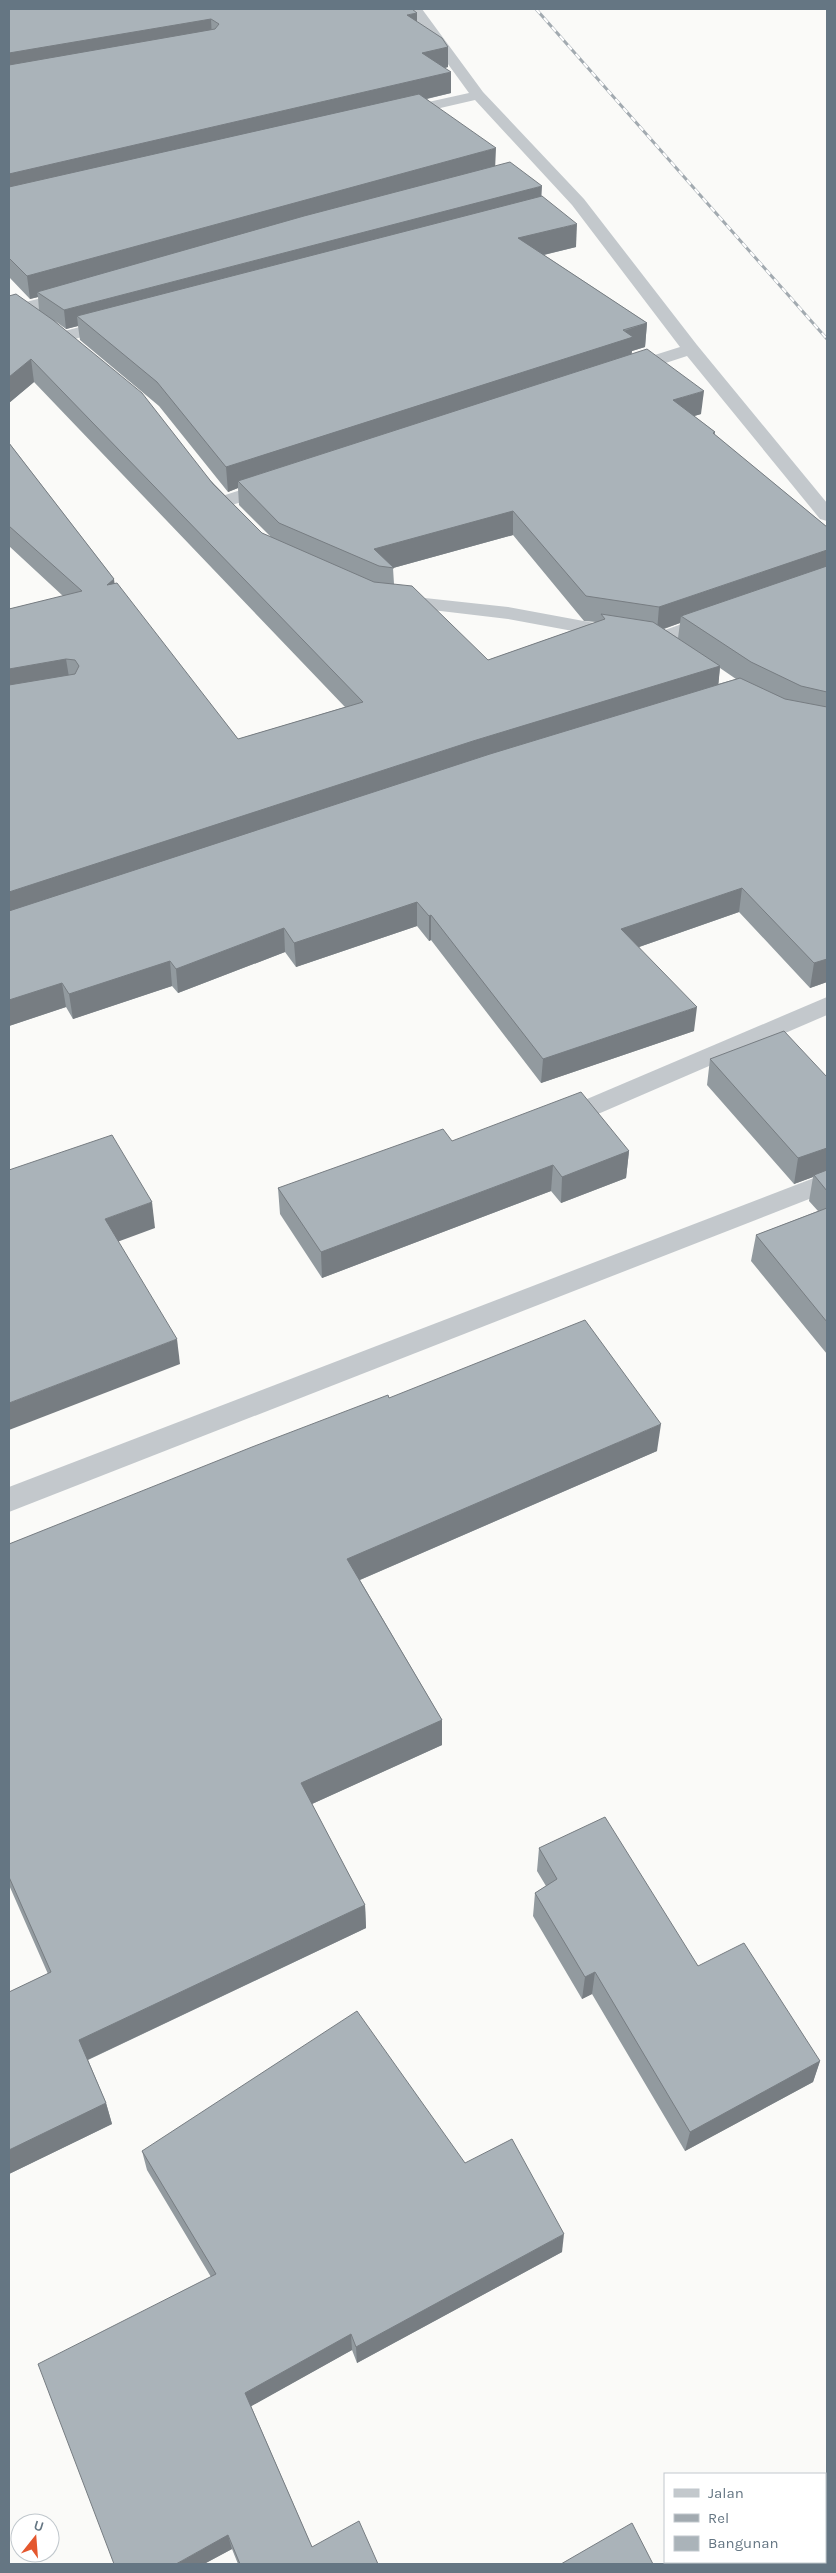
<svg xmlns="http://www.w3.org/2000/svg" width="836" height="2573" font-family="Karla,sans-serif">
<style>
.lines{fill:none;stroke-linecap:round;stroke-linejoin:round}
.minor{fill:#c3c8cc;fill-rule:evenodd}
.rail-casing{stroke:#a2aab0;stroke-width:3}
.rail{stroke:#fff;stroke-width:2;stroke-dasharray:6;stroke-linecap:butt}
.wall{fill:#929a9f;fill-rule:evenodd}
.shaded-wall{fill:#777d82}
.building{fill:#aab3b9;stroke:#777d82}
</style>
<rect width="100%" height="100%" fill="#fafaf8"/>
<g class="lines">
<!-- minor -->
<g class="minor">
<path d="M 408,9 L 422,9 L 483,92 L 584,199 L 697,345 L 827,503 L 827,521 L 820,519 L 687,356 L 632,374 L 620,374 L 617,370 L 620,366 L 680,347 L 572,205 L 475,100 L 397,118 L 392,116 L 389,113 L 392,110 L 469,93 Z"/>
<path d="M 75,289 L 81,290 L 84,294 L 81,298 L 21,314 L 15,313 L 12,309 L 15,305 Z"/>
<path d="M 114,318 L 120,319 L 123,323 L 120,327 L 63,342 L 57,341 L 54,337 L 57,333 Z"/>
<path d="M 274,479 L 281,481 L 284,485 L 281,489 L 223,508 L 216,506 L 213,502 L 216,498 Z"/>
<path d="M 397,595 L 508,607 L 616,627 L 623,629 L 626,633 L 623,637 L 616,639 L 508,619 L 390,605 L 387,601 L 390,597 Z"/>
<path d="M 715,612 L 722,614 L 725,618 L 722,622 L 658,645 L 651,643 L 648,639 L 651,635 Z"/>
<path d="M 827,997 L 827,1015 L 598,1114 L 589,1117 L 580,1114 L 576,1108 L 580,1102 Z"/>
<path d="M 827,1173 L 827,1192 L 9,1512 L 9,1487 Z"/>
</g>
<defs>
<path id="rail" d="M 536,9 L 827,339"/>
</defs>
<!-- rail casing -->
<use href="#rail" class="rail-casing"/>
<!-- rail -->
<use href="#rail" class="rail"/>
</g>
<!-- wall -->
<g class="wall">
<path d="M 9,9 L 417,22 L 448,47 L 448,67 L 445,68 L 451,93 L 427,99 L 495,166 L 542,196 L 576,247 L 544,255 L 647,323 L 645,347 L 632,351 L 631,354 L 701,414 L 694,416 L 715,432 L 715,435 L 827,527 L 827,982 L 810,988 L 739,912 L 639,947 L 694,1031 L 541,1083 L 431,940 L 429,941 L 417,926 L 296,967 L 285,952 L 178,993 L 172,986 L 73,1019 L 66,1007 L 9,1026 L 9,609 L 63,596 L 9,546 L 9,443 L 114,579 L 114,583 L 238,739 L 345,707 L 34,382 L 9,403 L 9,296 L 39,310 L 38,297 L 30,299 L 9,277 ZM 55,321 L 66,329 L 78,326 L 80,340 L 159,406 L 228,492 L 238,488 L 239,505 L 271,537 L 262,533 ZM 513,535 L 584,621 L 596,622 L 488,660 L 394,584 L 393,568 ZM 680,623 L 678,638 L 664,629 ZM 720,668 L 736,679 L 718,684 Z"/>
<path d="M 710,1059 L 827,1077 L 827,1354 L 751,1261 L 756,1235 L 818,1211 L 809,1201 L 813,1177 L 794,1184 L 707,1085 Z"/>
<path d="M 452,1141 L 629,1151 L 626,1178 L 561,1203 L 551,1191 L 322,1278 L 280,1214 L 278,1188 Z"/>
<path d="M 389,1398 L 657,1451 L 360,1580 L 442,1720 L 442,1745 L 312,1804 L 365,1905 L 366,1928 L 88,2060 L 106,2103 L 112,2124 L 9,2174 L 9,1992 L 48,1974 L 9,1885 L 9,1544 Z"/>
<path d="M 539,1848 L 698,1966 L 820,2061 L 813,2082 L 685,2151 L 592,1994 L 582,1999 L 533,1916 L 535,1893 L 546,1886 L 537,1871 Z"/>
<path d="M 142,2151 L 465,2163 L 562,2252 L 357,2363 L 352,2350 L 251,2406 L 312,2547 L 378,2564 L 238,2564 L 232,2549 L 204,2564 L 211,2277 L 147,2170 Z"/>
</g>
<!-- shaded-wall -->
<g class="shaded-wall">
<path d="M 417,13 L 417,33 L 407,15 Z"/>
<path d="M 211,19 L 212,39 L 9,74 L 9,53 Z"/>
<path d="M 448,47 L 448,67 L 422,74 L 422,53 Z"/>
<path d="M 451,72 L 451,93 L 9,196 L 9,174 Z"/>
<path d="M 496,148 L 495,170 L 37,292 L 38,297 L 30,299 L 27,276 Z"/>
<path d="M 542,186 L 541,204 L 77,316 L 78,326 L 66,329 L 64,310 Z"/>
<path d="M 577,224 L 576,247 L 518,261 L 518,238 Z"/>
<path d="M 647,323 L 645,347 L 632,351 L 631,361 L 238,481 L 238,488 L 228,492 L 226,467 Z"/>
<path d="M 31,359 L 34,382 L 9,403 L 9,377 Z"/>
<path d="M 704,391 L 701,414 L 671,423 L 673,400 Z"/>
<path d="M 513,511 L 513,535 L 393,568 L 374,549 Z"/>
<path d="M 827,550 L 827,573 L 681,616 L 680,623 L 657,631 L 659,607 Z"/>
<path d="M 114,579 L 117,603 L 107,585 Z"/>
<path d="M 66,659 L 70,683 L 9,694 L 9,669 Z"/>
<path d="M 720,666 L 718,690 L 9,918 L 9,892 L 473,741 Z"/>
<path d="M 742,888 L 739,912 L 619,954 L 621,929 Z"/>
<path d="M 417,902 L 417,926 L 296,967 L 294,943 Z"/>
<path d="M 431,915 L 431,940 L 429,941 L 429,916 Z"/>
<path d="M 284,928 L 285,952 L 178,993 L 176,969 Z"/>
<path d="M 827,959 L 827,982 L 810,988 L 814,963 Z"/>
<path d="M 170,961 L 172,986 L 73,1019 L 69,994 Z"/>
<path d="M 62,983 L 66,1007 L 9,1026 L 9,1000 Z"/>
<path d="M 697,1007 L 694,1031 L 541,1083 L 543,1059 Z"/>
<path d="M 827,1148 L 827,1172 L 814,1175 L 813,1177 L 794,1184 L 798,1158 Z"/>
<path d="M 629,1151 L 626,1178 L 561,1203 L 562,1177 Z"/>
<path d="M 553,1165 L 551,1191 L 322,1278 L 321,1252 Z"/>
<path d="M 152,1202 L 155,1228 L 109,1245 L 105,1219 Z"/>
<path d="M 177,1339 L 180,1364 L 9,1430 L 9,1403 Z"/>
<path d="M 661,1424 L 657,1451 L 348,1585 L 347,1559 Z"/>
<path d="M 442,1720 L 442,1745 L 303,1808 L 301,1783 Z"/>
<path d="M 365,1905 L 366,1928 L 85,2061 L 79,2040 Z"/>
<path d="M 595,1972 L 592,1994 L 582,1999 L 585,1977 Z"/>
<path d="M 820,2061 L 813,2082 L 685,2151 L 690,2132 Z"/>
<path d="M 106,2103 L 112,2124 L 9,2174 L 9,2150 Z"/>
<path d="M 564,2234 L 562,2252 L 357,2363 L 356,2347 Z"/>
<path d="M 351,2334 L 352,2350 L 248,2408 L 245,2393 Z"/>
<path d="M 228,2535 L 232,2549 L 204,2564 L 176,2564 Z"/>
</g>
<!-- building -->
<g class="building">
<path d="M 9,9 L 412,9 L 417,13 L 407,15 L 442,38 L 448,47 L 422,53 L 451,72 L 9,174 L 9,65 L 215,29 L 219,24 L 211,19 L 9,53 Z"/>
<path d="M 419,94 L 496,148 L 27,276 L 9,258 L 9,187 Z"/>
<path d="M 510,162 L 542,186 L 64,310 L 37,292 L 304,216 Z"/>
<path d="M 542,196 L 577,224 L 518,238 L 647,323 L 623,330 L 633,337 L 226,467 L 157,382 L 77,316 Z"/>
<path d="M 16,294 L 53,320 L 142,393 L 213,484 L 262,533 L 374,582 L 412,586 L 488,660 L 605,619 L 601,614 L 653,622 L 720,666 L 473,741 L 9,892 L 9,685 L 75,674 L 79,666 L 75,660 L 66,659 L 9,669 L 9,609 L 82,591 L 9,526 L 9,443 L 114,579 L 107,585 L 117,583 L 238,739 L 363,702 L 31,359 L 9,377 L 9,296 Z"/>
<path d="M 647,349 L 704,391 L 673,400 L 715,432 L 713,433 L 827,527 L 827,550 L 659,607 L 586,596 L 513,511 L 374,549 L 394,568 L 379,566 L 279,523 L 238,481 Z"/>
<path d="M 827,566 L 827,692 L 801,686 L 751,662 L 681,616 Z"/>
<path d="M 740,678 L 785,699 L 827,707 L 827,959 L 814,963 L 742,888 L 621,929 L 697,1007 L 543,1059 L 431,915 L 429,916 L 417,902 L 294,943 L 284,928 L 176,969 L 170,961 L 69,994 L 62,983 L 9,1000 L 9,911 L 490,754 Z"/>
<path d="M 784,1031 L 827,1077 L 827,1148 L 798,1158 L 710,1059 Z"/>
<path d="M 581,1092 L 629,1151 L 562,1177 L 553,1165 L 321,1252 L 278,1188 L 443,1129 L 452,1141 Z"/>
<path d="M 112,1135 L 152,1202 L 105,1219 L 177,1339 L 9,1403 L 9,1170 Z"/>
<path d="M 827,1170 L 827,1191 L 814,1175 Z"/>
<path d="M 827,1208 L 827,1322 L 756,1235 Z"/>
<path d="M 585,1320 L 661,1424 L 347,1559 L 442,1720 L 301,1783 L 365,1905 L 79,2040 L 106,2103 L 9,2150 L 9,1992 L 51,1972 L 9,1877 L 9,1544 L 252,1447 L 388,1395 L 389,1398 Z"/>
<path d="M 605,1817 L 698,1966 L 744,1943 L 820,2061 L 690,2132 L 595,1972 L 585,1977 L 535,1893 L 557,1879 L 539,1848 Z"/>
<path d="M 357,2011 L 465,2163 L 512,2139 L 564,2234 L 356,2347 L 351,2334 L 245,2393 L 312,2547 L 359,2521 L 378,2564 L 240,2564 L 228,2535 L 176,2564 L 114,2564 L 38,2364 L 216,2274 L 142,2151 Z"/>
<path d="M 632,2523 L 653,2564 L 561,2564 Z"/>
</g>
<!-- border -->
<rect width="836" height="2573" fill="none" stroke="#657683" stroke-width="20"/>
<!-- legend -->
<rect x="664" y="2473" width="162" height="90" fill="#ffffff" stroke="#c1c8cd"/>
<rect x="674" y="2489" width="25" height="8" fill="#c3c8cc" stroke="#c1c8cd"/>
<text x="708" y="2498" font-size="15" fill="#657683">Jalan</text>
<rect x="674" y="2514" width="25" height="8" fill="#a2aab0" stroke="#c1c8cd"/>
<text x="708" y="2523" font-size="15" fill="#657683">Rel</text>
<rect x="674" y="2536" width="25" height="15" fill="#aab3b9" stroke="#c1c8cd"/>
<text x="708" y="2548" font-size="15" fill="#657683">Bangunan</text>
<!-- north arrow -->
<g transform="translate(35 2538) rotate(17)"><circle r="24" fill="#ffffff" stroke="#c1c8cd"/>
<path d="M0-4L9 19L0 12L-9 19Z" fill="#e4572e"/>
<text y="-8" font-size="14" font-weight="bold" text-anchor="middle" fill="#657683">U</text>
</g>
</svg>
